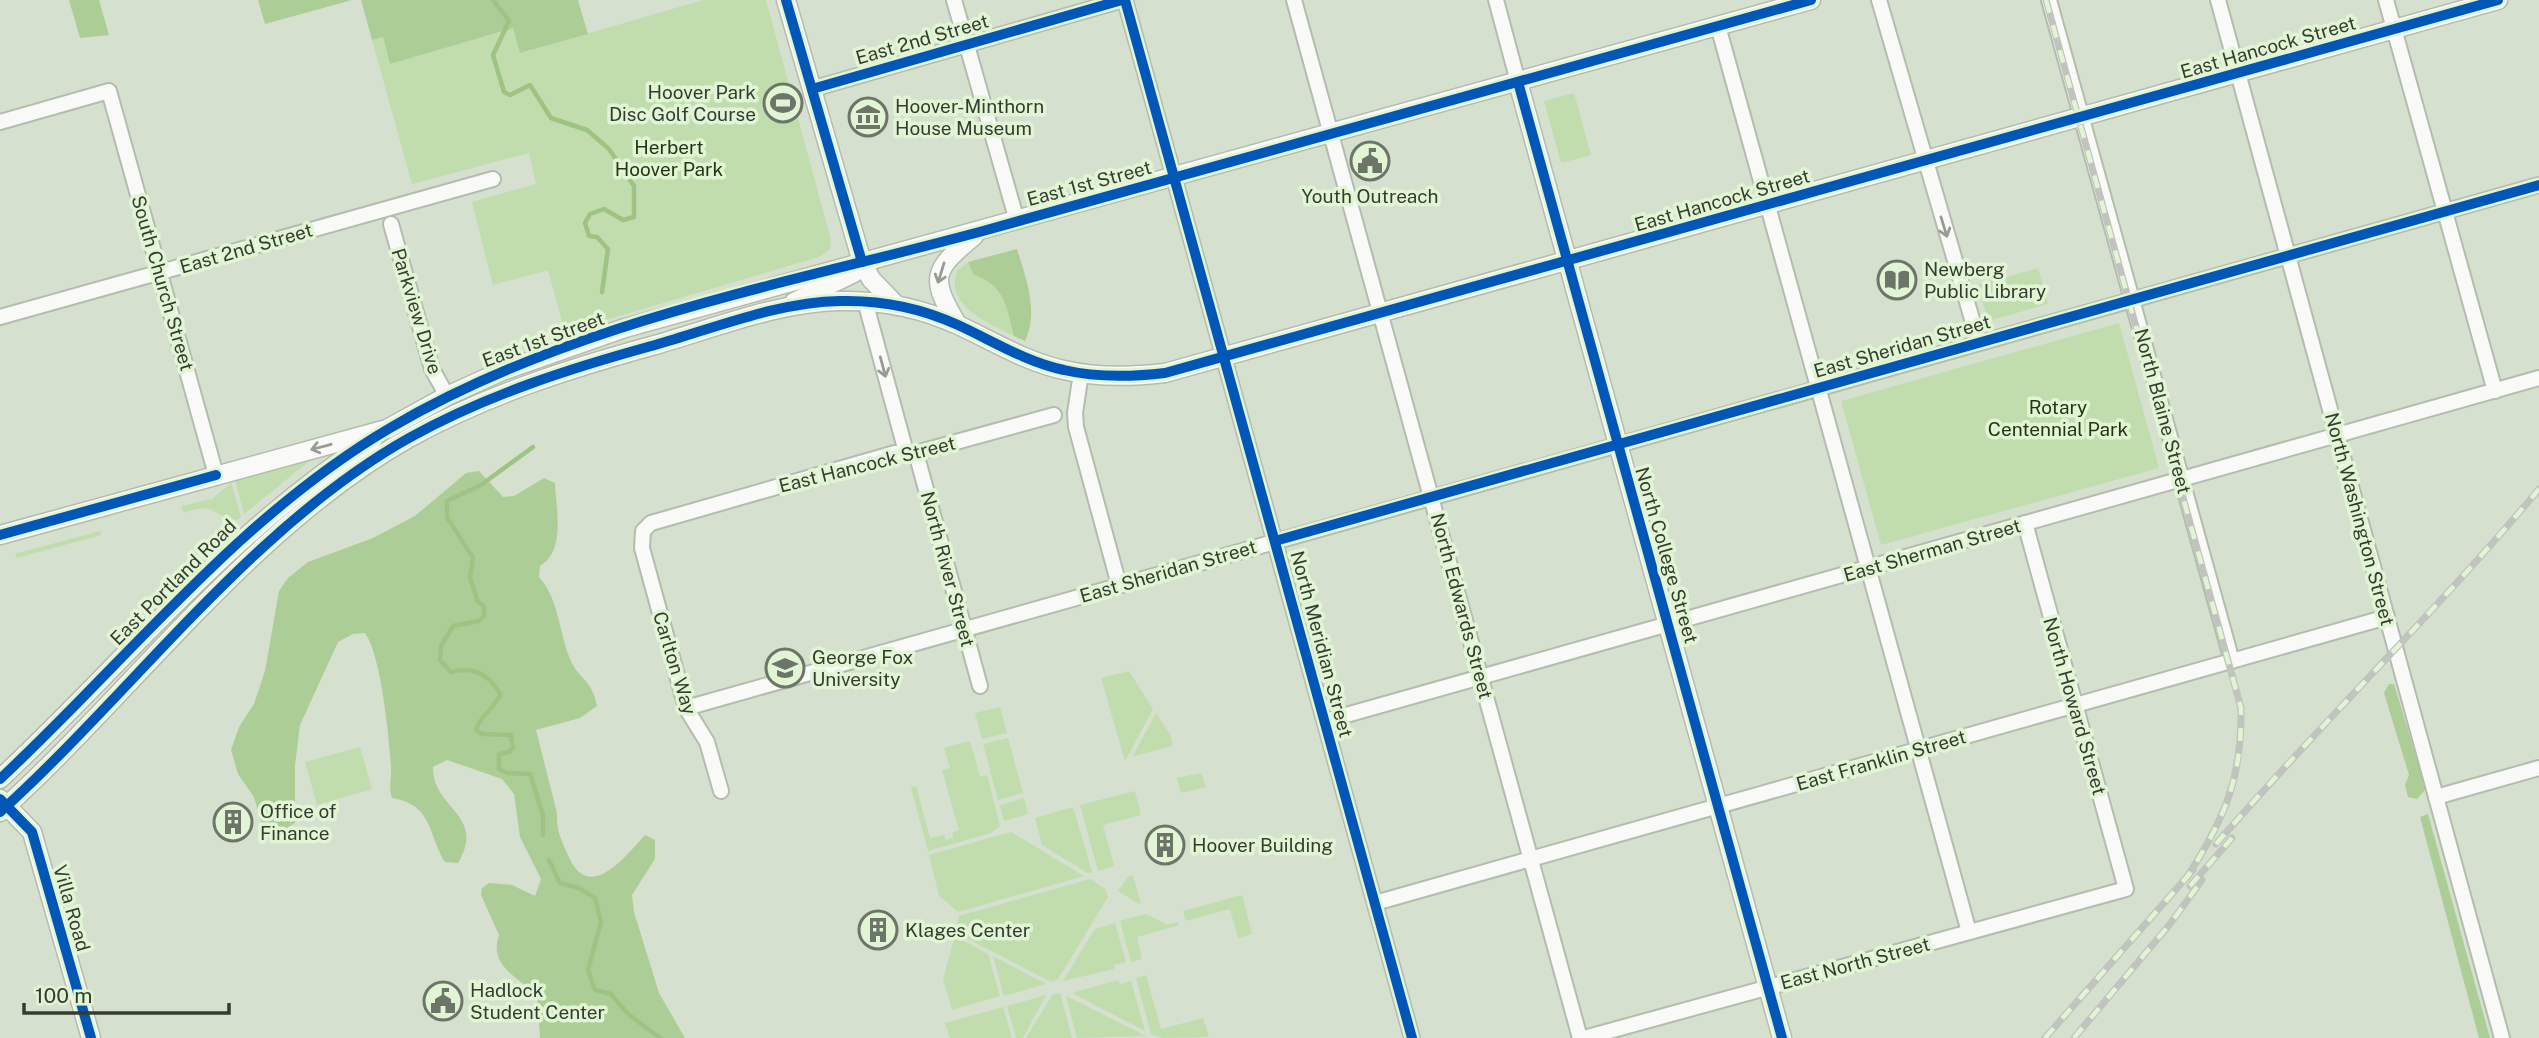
<svg xmlns="http://www.w3.org/2000/svg" width="2539" height="1038" font-family="'Public Sans',sans-serif">
<style>
.green{fill:#c1ddae}
.forest{fill:#adcd97}
.lines{fill:none;stroke-linecap:round;stroke-linejoin:round}
.stream{stroke:#9ec383;stroke-width:4.5}
.minor-casing{stroke:#b3bcae;stroke-width:18}
.major-casing{stroke:#b3bcae;stroke-width:21}
.minor{stroke:#f9faf8;stroke-width:14}
.major{stroke:#f9faf8;stroke-width:18}
.rail-casing{stroke:#c0c3be;stroke-width:7}
.rail{stroke:#e1f5d4;stroke-width:4.5;stroke-dasharray:13;stroke-linecap:butt}
.cycleway-casing{stroke:#e1f5d4;stroke-width:15}
.cycleway{stroke:#0057b8;stroke-width:10}
.oneway{stroke:#969b94}
.labels{text-anchor:middle;stroke-width:7;stroke-linejoin:round;paint-order:stroke}
.street-label{font-size:19px;fill:#343c2f;stroke:#e1f5d4}
.poi-label{font-size:19px;fill:#343c2f;stroke:#e1f5d4;text-anchor:start}
.park-label{font-size:19px;fill:#233613;stroke:#e1f5d4}
</style>
<rect width="100%" height="100%" fill="#d5e0cf"/>
<!-- green -->
<g class="green">
<path d="M 703,0 L 766,0 L 831,240 L 830,249 L 819,257 L 565,332 L 548,270 L 493,285 L 472,202 L 536,184 L 529,153 L 412,184 L 372,40 L 383,37 L 390,64 L 513,28 L 521,53 Z"/>
<path d="M 1574,93 L 1591,155 L 1561,163 L 1544,101 Z"/>
<path d="M 968,262 L 973,274 C 1006,288 1005,303 1014,336 C 994,326 959,312 955,287 C 954,282 956,276 957,271 Z"/>
<path d="M 2038,268 L 2048,304 L 1988,321 L 1978,285 Z"/>
<path d="M 2119,323 L 2159,468 L 1881,545 L 1841,401 Z"/>
<path d="M 307,460 L 308,462 L 244,514 L 234,476 Z"/>
<path d="M 231,483 L 241,517 L 237,520 C 211,517 216,500 184,513 L 181,506 L 212,499 Z"/>
<path d="M 100,531 L 101,535 L 17,558 L 15,554 Z"/>
<path d="M 1129,671 L 1153,709 L 1125,761 L 1101,678 Z"/>
<path d="M 1000,707 L 1007,733 L 982,739 L 975,713 Z"/>
<path d="M 1156,713 L 1170,734 L 1173,746 L 1133,756 Z"/>
<path d="M 1008,738 L 1023,793 L 998,800 L 983,744 Z"/>
<path d="M 970,741 L 980,777 L 987,775 L 1000,826 L 991,833 L 928,851 L 911,788 L 916,786 L 930,838 L 944,835 L 946,840 L 953,838 L 952,833 L 959,830 L 942,770 L 950,768 L 944,748 Z"/>
<path d="M 360,747 L 372,789 L 317,805 L 305,762 Z"/>
<path d="M 1201,773 L 1206,787 L 1181,793 L 1177,778 Z"/>
<path d="M 1135,791 L 1141,815 L 1103,825 L 1114,866 L 1098,871 L 1080,805 Z"/>
<path d="M 1024,798 L 1028,814 L 1004,821 L 1000,805 Z"/>
<path d="M 1073,807 L 1092,872 L 1088,873 L 1042,845 L 1035,818 Z"/>
<path d="M 1011,832 L 1084,876 L 958,912 L 939,896 L 929,855 Z"/>
<path d="M 1133,875 L 1141,905 L 1118,891 L 1128,877 Z"/>
<path d="M 1090,879 L 1105,889 L 1108,897 L 1058,979 L 1051,982 L 955,932 L 959,916 Z"/>
<path d="M 1242,895 L 1252,934 L 1238,938 L 1230,909 L 1186,921 L 1183,911 Z"/>
<path d="M 1146,914 L 1167,925 L 1178,922 L 1179,925 L 1137,937 L 1142,959 L 1131,962 L 1120,921 Z"/>
<path d="M 1115,923 L 1126,962 L 1114,965 L 1114,969 L 1063,981 L 1095,929 Z"/>
<path d="M 955,936 L 988,954 L 1000,996 L 952,1010 L 943,979 Z"/>
<path d="M 993,956 L 1046,984 L 1004,996 Z"/>
<path d="M 1146,975 L 1161,1029 L 1203,1018 L 1209,1037 L 1162,1038 L 1151,1034 L 1136,978 Z"/>
<path d="M 1118,980 L 1120,984 L 1131,981 L 1145,1031 L 1072,993 Z"/>
<path d="M 1060,993 L 1072,1038 L 1026,1038 L 1053,994 Z"/>
<path d="M 1046,995 L 1023,1038 L 1016,1038 L 1007,1006 Z"/>
<path d="M 1066,996 L 1146,1036 L 1077,1038 Z"/>
<path d="M 1003,1007 L 1012,1038 L 950,1038 L 945,1023 Z"/>
</g>
<!-- forest -->
<g class="forest">
<path d="M 69,0 L 99,0 L 109,35 L 80,38 Z"/>
<path d="M 258,0 L 352,0 L 265,24 Z"/>
<path d="M 361,0 L 578,0 L 588,34 L 520,53 L 513,28 L 390,64 L 383,37 L 372,40 Z"/>
<path d="M 1017,249 C 1026,278 1039,312 1025,341 L 1014,336 C 1005,303 1006,288 973,274 L 968,262 Z"/>
<path d="M 479,471 L 503,497 L 514,496 L 544,478 L 555,483 C 556,509 566,551 540,566 L 539,577 C 559,599 559,632 570,659 C 579,680 592,679 597,706 L 580,718 L 536,730 L 557,813 C 556,829 561,840 568,855 C 588,904 624,858 645,835 L 655,840 L 655,859 L 632,895 L 634,912 L 659,993 L 685,1038 L 540,1038 L 537,997 C 519,976 488,967 499,935 L 481,895 L 482,888 L 489,883 L 512,885 L 535,896 L 541,879 L 520,837 L 514,794 L 502,779 L 447,760 L 433,767 C 432,809 487,814 458,863 L 445,862 C 427,832 433,805 392,798 C 388,786 392,778 391,766 C 389,736 381,655 365,633 L 353,634 L 338,642 L 300,725 L 295,765 L 295,823 L 275,835 L 263,828 L 254,797 L 238,774 L 231,750 L 239,727 L 254,704 L 265,671 L 279,591 L 288,578 L 308,562 L 373,538 L 415,516 L 466,473 Z"/>
<path d="M 2389,684 L 2394,684 L 2426,789 L 2417,799 L 2408,797 L 2405,785 L 2409,775 L 2384,693 Z"/>
<path d="M 2428,814 L 2490,1038 L 2479,1038 L 2420,817 Z"/>
</g>
<g class="lines">
<!-- stream -->
<g class="stream">
<path d="M 493,0 L 509,21 L 493,55 L 504,92 L 510,95 L 530,85 L 551,118 L 587,130 L 609,149 L 634,186 L 634,217 L 623,220 L 604,209 L 590,214 L 585,223 L 589,236 L 597,237 L 608,249 L 602,292"/>
<path d="M 533,447 L 481,485 L 447,501 L 447,517 L 473,558 L 470,578 L 478,602 L 484,606 L 484,616 L 479,621 L 453,626 L 441,646 L 440,660 L 451,672 C 473,666 489,674 500,694 C 496,708 480,715 476,730 L 482,734 L 511,735 L 513,747 L 509,752 L 499,754 L 499,769 L 507,773 L 530,774 L 543,815 L 543,835"/>
<path d="M 549,860 L 560,883 L 579,888 L 595,898 L 601,922 L 588,970 L 595,990 L 611,994 L 628,1014 L 660,1038"/>
</g>
<defs>
<g id="minor">
<path d="M 954,0 L 1017,221"/>
<path d="M 1125,0 L 1412,1038"/>
<path d="M 1294,0 L 1580,1038"/>
<path d="M 1496,0 L 1518,82"/>
<path d="M 1879,0 L 1979,343"/>
<path d="M 2049,0 L 2232,661"/>
<path d="M 2218,0 L 2502,1038"/>
<path d="M 2386,0 L 2495,391"/>
<path d="M 1718,26 L 1969,932"/>
<path d="M 812,89 L 1122,0"/>
<path d="M 0,122 L 109,91 L 216,475"/>
<path d="M 391,224 L 432,369 L 447,396"/>
<path d="M 865,301 L 906,452"/>
<path d="M 0,317 L 493,179"/>
<path d="M 1081,373 L 1075,413 L 1076,427 L 1119,585"/>
<path d="M 916,453 L 980,686"/>
<path d="M 686,708 L 2539,185"/>
<path d="M 1325,721 L 2539,378"/>
<path d="M 721,791 L 707,742 L 686,708 L 642,548 L 643,531 L 651,523 L 895,453 L 916,453 L 1054,415"/>
<path d="M 2436,797 L 2539,768"/>
<path d="M 1375,903 L 2387,617"/>
<path d="M 1584,1038 L 2126,889 L 2025,523"/>
</g>
<g id="major">
<path d="M 786,0 L 862,262 L 871,279 L 897,306"/>
<path d="M 1518,82 L 1782,1038"/>
<path d="M 794,302 L 854,273"/>
<path d="M 957,324 C 929,277 933,270 974,236"/>
<path d="M 0,535 L 387,429 L 447,396 L 502,371 L 625,328 L 1811,0"/>
<path d="M 0,779 C 123,664 229,531 373,439"/>
<path d="M 0,799 L 32,832 L 91,1038"/>
<path d="M 0,812 C 133,692 252,526 409,438 C 486,395 571,368 655,345 C 715,328 778,302 840,301 C 880,300 921,308 958,325 C 993,341 1026,362 1064,370 C 1098,378 1131,377 1165,373 L 2498,0"/>
</g>
</defs>
<!-- minor casing -->
<use href="#minor" class="minor-casing"/>
<!-- major casing -->
<use href="#major" class="major-casing"/>
<!-- minor -->
<use href="#minor" class="minor"/>
<!-- major -->
<use href="#major" class="major"/>
<defs>
<g id="rail">
<path d="M 2046,0 L 2241,708 C 2242,779 2225,818 2187,877"/>
<path d="M 2216,844 C 2321,723 2436,612 2539,489"/>
<path d="M 2190,886 L 2232,838"/>
<path d="M 2045,1038 L 2193,870"/>
<path d="M 2074,1038 L 2170,924 L 2202,880"/>
</g>
</defs>
<!-- rail casing -->
<use href="#rail" class="rail-casing"/>
<!-- rail -->
<use href="#rail" class="rail"/>
<defs>
<g id="cycleway">
<path d="M 786,0 L 862,262"/>
<path d="M 1125,0 L 1412,1038"/>
<path d="M 1518,82 L 1782,1038"/>
<path d="M 812,89 L 1122,0"/>
<path d="M 0,535 L 216,475"/>
<path d="M 1275,541 L 2539,185"/>
<path d="M 0,779 C 128,660 237,518 390,428 C 570,322 783,285 983,231 C 1259,156 1535,78 1811,0"/>
<path d="M 0,799 L 32,832 L 91,1038"/>
<path d="M 0,812 C 133,692 252,526 409,438 C 486,395 571,368 655,345 C 715,328 778,302 840,301 C 880,300 921,308 958,325 C 993,341 1026,362 1064,370 C 1098,378 1131,377 1165,373 L 2498,0"/>
</g>
</defs>
<!-- cycleway casing -->
<use href="#cycleway" class="cycleway-casing"/>
<!-- cycleway -->
<use href="#cycleway" class="cycleway"/>
</g>
<!-- one-way arrows -->
<defs><path id="oneway-shaft" d="M-6 0H5M1.5-3L5.5 0L1.5 3" fill="none" stroke-width="1.6" stroke-linecap="round" stroke-linejoin="round" transform="scale(1.75)"/></defs>
<g class="oneway">
<use href="#oneway-shaft" transform="translate(1944 227) rotate(73)"/>
<use href="#oneway-shaft" transform="translate(941 273) rotate(107)"/>
<use href="#oneway-shaft" transform="translate(883 367) rotate(75)"/>
<use href="#oneway-shaft" transform="translate(321 447) rotate(165)"/>
</g>
<!-- icons -->
<defs>
<symbol id="stadium-ring" viewBox="-11 -11 22 22"><circle r="9.5" fill="#e1f5d4" stroke="#6c7567" stroke-width="1.5"/><path d="M0-5a6.5 5 0 1 0 0 10a6.5 5 0 1 0 0-10ZM-3.5-1.8h7v3.6h-7Z" fill="#6c7567"/></symbol>
<symbol id="museum-ring" viewBox="-11 -11 22 22"><circle r="9.5" fill="#e1f5d4" stroke="#6c7567" stroke-width="1.5"/><path d="M0-6L6-3V-2H-6V-3ZM-5-1h2V3h-2ZM-1-1h2V3h-2ZM3-1h2V3H3ZM-6 4H6V6H-6Z" fill="#6c7567"/></symbol>
<symbol id="civic-ring" viewBox="-11 -11 22 22"><circle r="9.5" fill="#e1f5d4" stroke="#6c7567" stroke-width="1.5"/><path d="M-.6-6.5H3V-4.5H.6V-3L4-1V1h2V6H-6V1h2V-1L-.6-3ZM-1.2 2.5V6h2.4V2.5Z" fill="#6c7567"/></symbol>
<symbol id="library-ring" viewBox="-11 -11 22 22"><circle r="9.5" fill="#e1f5d4" stroke="#6c7567" stroke-width="1.5"/><path d="M-6-4Q-3-5.5-.7-3.5V5Q-3 3-6 4ZM6-4Q3-5.5 .7-3.5V5Q3 3 6 4Z" fill="#6c7567"/></symbol>
<symbol id="university-ring" viewBox="-11 -11 22 22"><circle r="9.5" fill="#e1f5d4" stroke="#6c7567" stroke-width="1.5"/><path d="M0-5L7-2L0 1L-7-2ZM-4 1L0 2.5L4 1V4Q0 6-4 4Z" fill="#6c7567"/></symbol>
<symbol id="building-ring" viewBox="-11 -11 22 22"><circle r="9.5" fill="#e1f5d4" stroke="#6c7567" stroke-width="1.5"/><path d="M-4-6H4V6H1V3H-1V6H-4ZM-2.5-4.3h1.7v1.8h-1.7ZM.8-4.3h1.7v1.8H.8ZM-2.5-1h1.7V.8h-1.7ZM.8-1h1.7V.8H.8Z" fill="#6c7567"/></symbol>
</defs>
<g fill-rule="evenodd">
<use href="#stadium-ring" x="761" y="81" width="44" height="44"/>
<use href="#museum-ring" x="846" y="95" width="44" height="44"/>
<use href="#civic-ring" x="1348" y="139" width="44" height="44"/>
<use href="#library-ring" x="1875" y="258" width="44" height="44"/>
<use href="#university-ring" x="763" y="646" width="44" height="44"/>
<use href="#building-ring" x="211" y="800" width="44" height="44"/>
<use href="#building-ring" x="1143" y="823" width="44" height="44"/>
<use href="#building-ring" x="856" y="908" width="44" height="44"/>
<use href="#civic-ring" x="421" y="979" width="44" height="44"/>
</g>
<g class="labels">
<!-- street labels -->
<g class="street-label">
<text transform="translate(922 39) rotate(-16)" y="7">East 2nd Street</text>
<text transform="translate(2268 47) rotate(-16)" y="7">East Hancock Street</text>
<text transform="translate(1089 183) rotate(-15)" y="7">East 1st Street</text>
<text transform="translate(1722 200) rotate(-16)" y="7">East Hancock Street</text>
<text transform="translate(246 248) rotate(-16)" y="7">East 2nd Street</text>
<text transform="translate(163 283) rotate(74)" y="7">South Church Street</text>
<text transform="translate(417 311) rotate(73)" y="7">Parkview Drive</text>
<text transform="translate(543 339) rotate(-20)" y="7">East 1st Street</text>
<text transform="translate(1902 346) rotate(-16)" y="7">East Sheridan Street</text>
<text transform="translate(2163 411) rotate(75)" y="7">North Blaine Street</text>
<text transform="translate(867 464) rotate(-14)" y="7">East Hancock Street</text>
<text transform="translate(2360 519) rotate(75)" y="7">North Washington Street</text>
<text transform="translate(1932 550) rotate(-16)" y="7">East Sherman Street</text>
<text transform="translate(1667 555) rotate(74)" y="7">North College Street</text>
<text transform="translate(948 569) rotate(75)" y="7">North River Street</text>
<text transform="translate(1168 571) rotate(-16)" y="7">East Sheridan Street</text>
<text transform="translate(173 582) rotate(-45)" y="7">East Portland Road</text>
<text transform="translate(1462 606) rotate(75)" y="7">North Edwards Street</text>
<text transform="translate(1322 644) rotate(75)" y="7">North Meridian Street</text>
<text transform="translate(675 663) rotate(73)" y="7">Carlton Way</text>
<text transform="translate(2075 706) rotate(74)" y="7">North Howard Street</text>
<text transform="translate(1881 760) rotate(-16)" y="7">East Franklin Street</text>
<text transform="translate(72 908) rotate(74)" y="7">Villa Road</text>
<text transform="translate(1855 963) rotate(-15)" y="7">East North Street</text>
</g>
<!-- poi labels -->
<g class="poi-label">
<text x="756" y="99" text-anchor="end">Hoover Park<tspan x="756" dy="22">Disc Golf Course</tspan></text>
<text x="895" y="113">Hoover-Minthorn<tspan x="895" dy="22">House Museum</tspan></text>
<text x="1370" y="203" text-anchor="middle">Youth Outreach</text>
<text x="1924" y="276">Newberg<tspan x="1924" dy="22">Public Library</tspan></text>
<text x="812" y="664">George Fox<tspan x="812" dy="22">University</tspan></text>
<text x="260" y="818">Office of<tspan x="260" dy="22">Finance</tspan></text>
<text x="1192" y="852">Hoover Building</text>
<text x="905" y="937">Klages Center</text>
<text x="470" y="997">Hadlock<tspan x="470" dy="22">Student Center</tspan></text>
</g>
<!-- park labels -->
<g class="park-label">
<text x="669" y="154">Herbert<tspan x="669" dy="22">Hoover Park</tspan></text>
<text x="2058" y="414">Rotary<tspan x="2058" dy="22">Centennial Park</tspan></text>
</g>
</g>
<!-- scale -->
<path d="M24 1003v10h205v-10" fill="none" stroke="#343c2f" stroke-width="3.5"/>
<text x="35" y="1003" font-size="21" fill="#343c2f" stroke="#e1f5d4" stroke-width="5" paint-order="stroke">100 m</text>
</svg>
